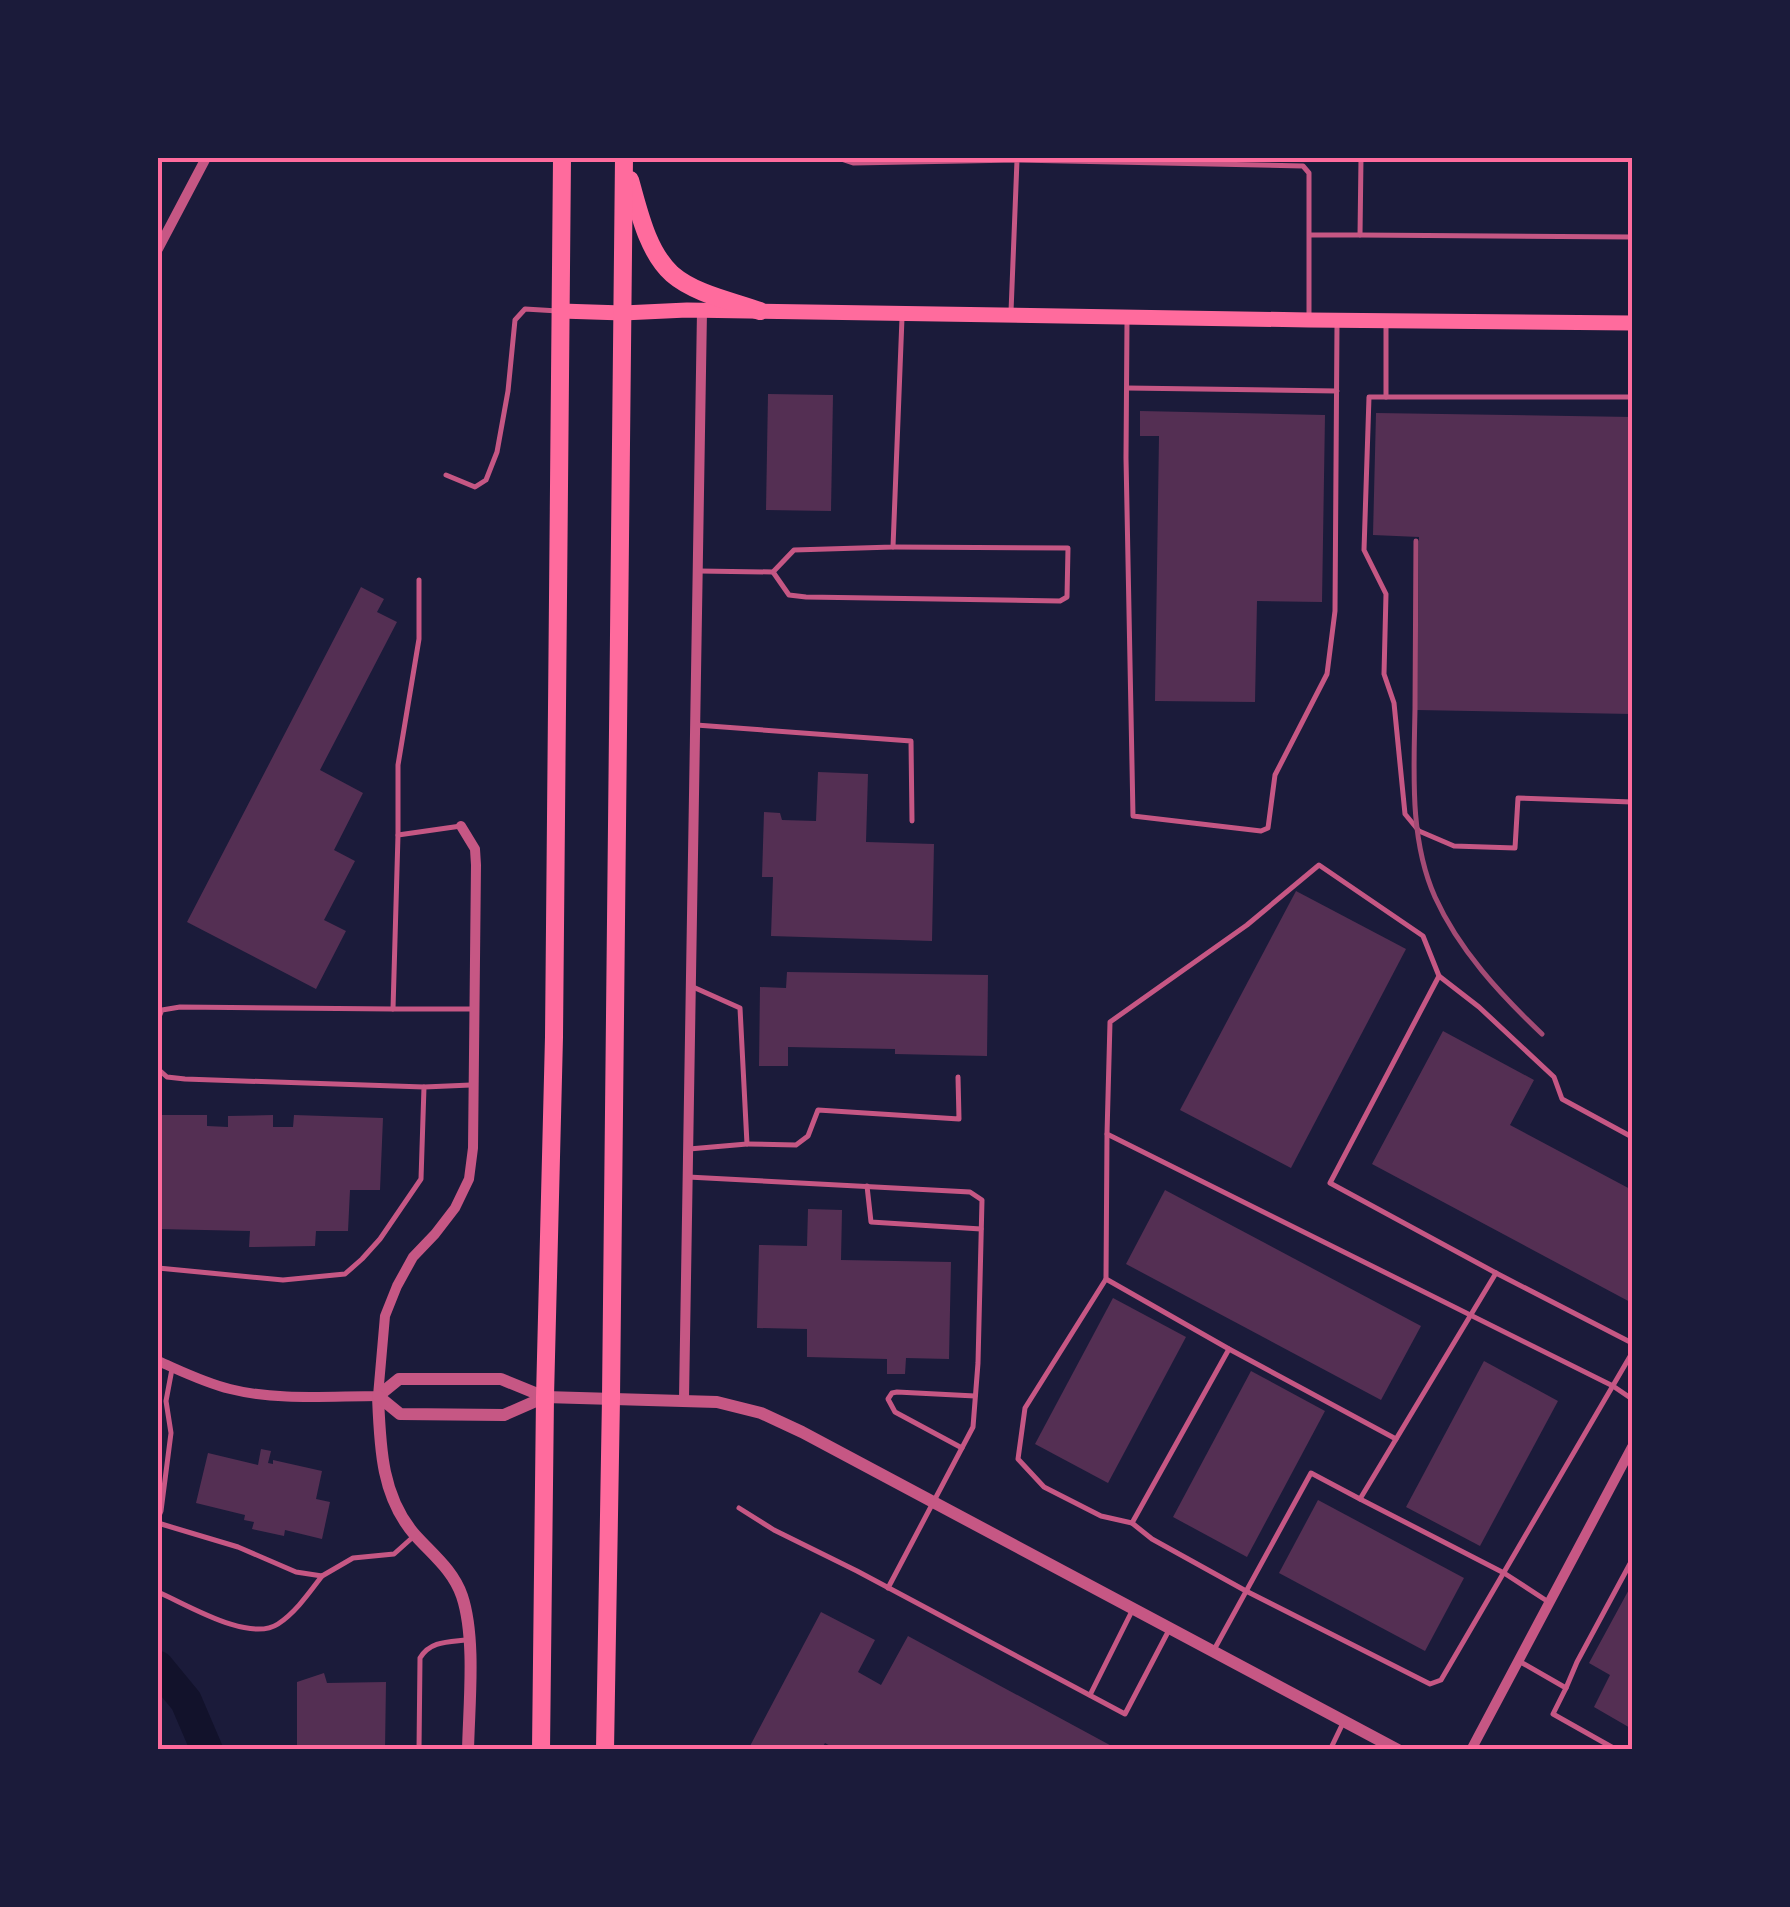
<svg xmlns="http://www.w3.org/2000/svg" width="1790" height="1907" font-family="Lora,serif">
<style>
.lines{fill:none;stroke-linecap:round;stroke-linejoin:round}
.river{stroke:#12122b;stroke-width:32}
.building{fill:#542f53}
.service{stroke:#c65784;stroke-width:5}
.minor{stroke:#c65784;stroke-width:10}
.tertiary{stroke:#c65784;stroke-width:12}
.secondary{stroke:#ff6b9d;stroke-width:15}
.trunk{stroke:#ff6b9d;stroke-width:18}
.rail{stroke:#a44b75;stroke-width:5}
.neatline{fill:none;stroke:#ff6b9d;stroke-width:4}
</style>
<rect width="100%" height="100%" fill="#1b1b3a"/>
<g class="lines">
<!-- river -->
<path class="river" d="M 158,1667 L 186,1701 L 207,1750"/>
</g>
<!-- building -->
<g class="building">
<path d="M 768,394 L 833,395 L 831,511 L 766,510 Z"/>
<path d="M 1140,411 L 1325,415 L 1322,602 L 1257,601 L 1255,702 L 1155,701 L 1159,436 L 1140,436 Z"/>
<path d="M 1376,413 L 1632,417 L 1632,714 L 1417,710 L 1419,537 L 1373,535 Z"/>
<path d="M 361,587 L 384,599 L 377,612 L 397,622 L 320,770 L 363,793 L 334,850 L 355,861 L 324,920 L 346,931 L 316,989 L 187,922 Z"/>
<path d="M 818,772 L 868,774 L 866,842 L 934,844 L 932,941 L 771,936 L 773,877 L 762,877 L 764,812 L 780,813 L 782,820 L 816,821 Z"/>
<path d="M 1296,891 L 1406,949 L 1291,1168 L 1180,1110 Z"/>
<path d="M 787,972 L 988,975 L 987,1056 L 895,1054 L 895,1049 L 788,1047 L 788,1066 L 759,1066 L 760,987 L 786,988 Z"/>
<path d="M 1443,1031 L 1534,1080 L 1510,1125 L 1632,1190 L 1632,1303 L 1372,1164 Z"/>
<path d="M 162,1115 L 207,1115 L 207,1126 L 228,1127 L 228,1116 L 273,1115 L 273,1127 L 293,1127 L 294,1115 L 383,1118 L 380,1190 L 350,1190 L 348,1231 L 316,1231 L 315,1246 L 249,1247 L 250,1231 L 158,1229 L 158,1127 L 161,1127 Z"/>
<path d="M 1165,1190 L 1421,1326 L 1381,1400 L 1126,1264 Z"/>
<path d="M 808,1209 L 842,1210 L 841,1260 L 951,1262 L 949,1359 L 906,1358 L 905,1374 L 887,1374 L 887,1359 L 807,1357 L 807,1329 L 757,1328 L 759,1245 L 807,1246 Z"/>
<path d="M 1113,1298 L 1186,1337 L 1108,1483 L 1035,1444 Z"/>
<path d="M 1484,1361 L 1558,1401 L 1480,1546 L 1406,1507 Z"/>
<path d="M 1251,1371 L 1325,1411 L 1247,1557 L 1173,1517 Z"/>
<path d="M 261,1449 L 271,1451 L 268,1463 L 273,1464 L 273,1460 L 322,1471 L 316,1499 L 330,1502 L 322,1539 L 285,1530 L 284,1536 L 252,1529 L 254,1522 L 244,1520 L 245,1515 L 196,1503 L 208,1453 L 258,1465 Z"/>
<path d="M 1318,1500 L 1464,1578 L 1425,1651 L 1279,1573 Z"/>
<path d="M 1632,1584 L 1632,1729 L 1594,1707 L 1610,1675 L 1589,1663 Z"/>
<path d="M 821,1612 L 875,1640 L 858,1672 L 881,1685 L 908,1636 L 1119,1750 L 837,1750 L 825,1743 L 821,1750 L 757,1750 L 750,1746 Z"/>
<path d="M 324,1673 L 327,1683 L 386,1682 L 385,1750 L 297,1750 L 297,1682 Z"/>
</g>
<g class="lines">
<!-- service -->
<g class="service">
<path d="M 838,158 L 853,163 L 1017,160 L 1011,312"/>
<path d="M 1017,158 L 1017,160 L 1303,166 L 1309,173 L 1309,317"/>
<path d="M 1311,235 L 1360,235 L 1361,158"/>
<path d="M 1360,235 L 1632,237"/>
<path d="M 1127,321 L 1126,458 L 1133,816 L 1261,831 L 1268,828 L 1275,775 L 1327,674 L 1335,611 L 1337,324"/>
<path d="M 1386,325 L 1386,397"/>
<path d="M 1127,388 L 1337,391"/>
<path d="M 1632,397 L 1369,397 L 1364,550 L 1386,594 L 1384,674 L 1394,703 L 1405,814 L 1419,831 L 1454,846 L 1515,848 L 1518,798 L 1632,802"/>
<path d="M 446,475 L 475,487 L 486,480 L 497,452 L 508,391 L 515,320 L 525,309 L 558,311"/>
<path d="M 699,571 L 773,572 L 794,550 L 893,547 L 902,318"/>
<path d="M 773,572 L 789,595 L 806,597 L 1060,601 L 1067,597 L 1068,548 L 893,547"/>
<path d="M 696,725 L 911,741 L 912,821"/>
<path d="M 398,835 L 398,765 L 419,639 L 419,580"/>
<path d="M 1439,976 L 1423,936 L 1319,865 L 1247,925 L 1110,1022 L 1107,1134 L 1613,1386 L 1632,1399"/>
<path d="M 393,1009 L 474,1009"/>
<path d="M 158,1019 L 162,1010 L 180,1007 L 393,1009 L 398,835 L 461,826"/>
<path d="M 158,1069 L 167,1077 L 185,1079 L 424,1087 L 421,1179 L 380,1239 L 362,1259 L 345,1274 L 283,1280 L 158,1268"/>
<path d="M 424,1087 L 471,1085"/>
<path d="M 1107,1134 L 1106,1279 L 1229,1349 L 1396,1439"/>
<path d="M 1632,1137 L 1562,1099 L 1554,1077 L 1479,1007 L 1439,976 L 1330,1183 L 1496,1273 L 1632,1343"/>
<path d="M 747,1144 L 796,1145 L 808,1136 L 818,1110 L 959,1119 L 958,1077"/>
<path d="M 689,1149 L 747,1144 L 740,1008 L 693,987"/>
<path d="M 688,1177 L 970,1192 L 982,1200 L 978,1363 L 973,1427 L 888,1588"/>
<path d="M 867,1186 L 871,1222 L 981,1229"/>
<path d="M 1106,1279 L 1025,1408 L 1018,1459 L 1044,1487 L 1101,1516 L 1132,1523 L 1229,1349"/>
<path d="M 962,1448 L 895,1412 L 888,1399 L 892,1393 L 897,1392 L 975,1396"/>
<path d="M 1360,1499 L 1504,1573 L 1547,1601"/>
<path d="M 739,1508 L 774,1530 L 857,1571 L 1125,1714 L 1169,1630"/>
<path d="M 158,1518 L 161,1511 L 171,1433 L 166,1401 L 172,1369"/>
<path d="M 158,1523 L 238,1547 L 296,1572 L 322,1576 L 353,1558 L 394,1554 L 413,1537"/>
<path d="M 1132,1523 L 1152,1539 L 1246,1591 L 1430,1684 L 1441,1680 L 1632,1353"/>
<path d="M 158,1592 C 186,1604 249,1643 278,1624 C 296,1612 309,1593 322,1576"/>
<path d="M 1215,1648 L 1311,1473 L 1360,1499 L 1496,1273"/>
<path d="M 1519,1661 L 1566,1688 L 1553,1714 L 1617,1750"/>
<path d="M 1566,1688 L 1577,1662 L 1632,1560"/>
<path d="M 1090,1695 L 1132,1611"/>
<path d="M 419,1750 L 420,1658 C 430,1641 448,1642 466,1640"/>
<path d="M 1330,1750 L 1343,1723"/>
</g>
<!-- minor -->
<g class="minor">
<path d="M 158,249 L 206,158"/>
<path d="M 158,1361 C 181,1371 205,1383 230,1389 C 277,1401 330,1396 378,1396 L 385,1316 L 397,1286 L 413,1257 L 435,1234 L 455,1208 L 469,1179 L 473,1148 L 476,865 L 475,849 L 461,826"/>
<path d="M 684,1399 L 702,311"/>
<path d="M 1471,1750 L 1632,1447"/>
</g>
<!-- tertiary -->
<g class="tertiary">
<path d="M 378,1396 L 399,1379 L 501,1379 L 545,1397 L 717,1402 L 761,1413 L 802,1432 L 1398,1750"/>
<path d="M 378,1396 C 380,1446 381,1496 415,1535 C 433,1555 453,1570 462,1596 C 476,1638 469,1704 468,1750"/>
<path d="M 378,1396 L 400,1414 L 504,1415 L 545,1397"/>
</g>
<!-- secondary -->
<path class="secondary" d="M 561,311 L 623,313 L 687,310 L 1309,320 L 1632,323"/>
<!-- trunk -->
<g class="trunk">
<path d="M 630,180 C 639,211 647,251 672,274 C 695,294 732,301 760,311"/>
<path d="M 541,1750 L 545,1397 L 554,1037 L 562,158"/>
<path d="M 605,1750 L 611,1398 L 624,158"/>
</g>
<!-- rail -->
<path class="rail" d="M 1416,541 C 1416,597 1415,653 1415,709 C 1414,770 1409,839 1435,897 C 1459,950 1500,994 1542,1034"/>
</g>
<!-- border -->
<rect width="1790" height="1907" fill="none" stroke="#1b1b3a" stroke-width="320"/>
<rect x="160" y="160" width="1470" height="1587" class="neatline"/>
</svg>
